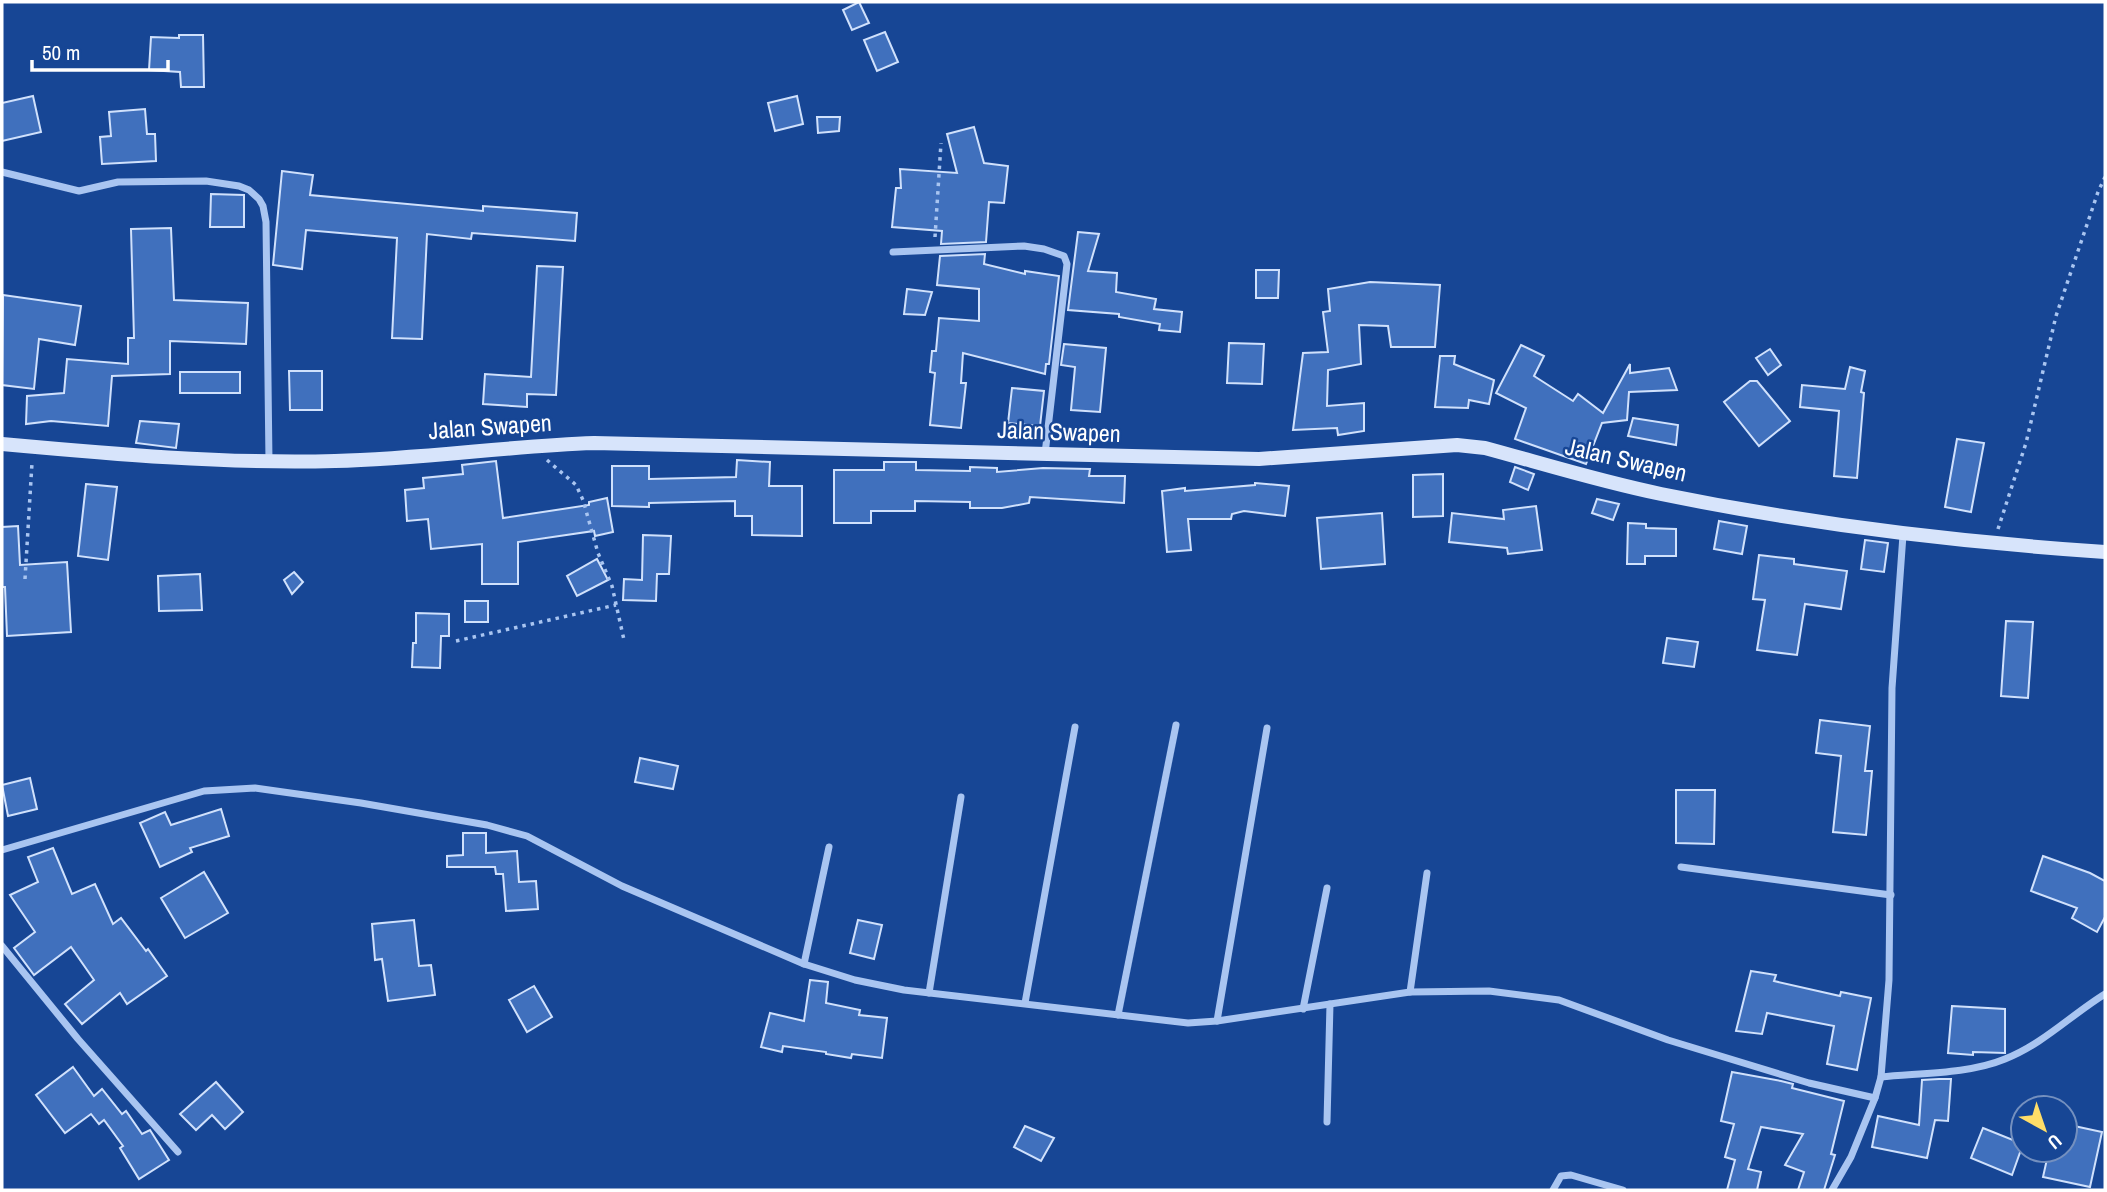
<svg xmlns="http://www.w3.org/2000/svg" width="2107" height="1192" font-family="'Archivo Narrow',sans-serif">
<style>
.building{fill:#4070bd;stroke:#d0e1fc;stroke-width:2}
.lines{fill:none;stroke-linecap:round;stroke-linejoin:round}
.path{stroke:#a9c5f1;stroke-width:3.5;stroke-dasharray:3.5 5;stroke-linecap:butt}
.street{stroke:#a9c5f1;stroke-width:7}
.secondary{stroke:#d7e4fb;stroke-width:14}
.labels{text-anchor:middle;stroke-width:5;stroke-linejoin:round;paint-order:stroke}
.street-label{font-size:24px;fill:#fff;stroke:#174695}
</style>
<rect width="100%" height="100%" fill="#174695"/>
<!-- building -->
<g class="building">
<path d="M 859,2 L 869,23 L 852,30 L 843,10 Z"/>
<path d="M 885,32 L 898,62 L 877,71 L 864,40 Z"/>
<path d="M 179,35 L 203,35 L 204,87 L 181,87 L 180,72 L 149,70 L 151,37 L 179,38 Z"/>
<path d="M 33,96 L 41,132 L 2,141 L 2,103 Z"/>
<path d="M 797,96 L 803,124 L 775,131 L 768,103 Z"/>
<path d="M 145,109 L 147,134 L 155,134 L 156,161 L 102,164 L 100,137 L 111,136 L 109,112 Z"/>
<path d="M 817,117 L 840,117 L 839,131 L 818,133 Z"/>
<path d="M 974,127 L 984,163 L 1008,166 L 1004,203 L 989,202 L 986,242 L 941,244 L 942,231 L 892,227 L 896,188 L 901,188 L 900,169 L 957,173 L 947,134 Z"/>
<path d="M 282,171 L 313,175 L 310,195 L 483,211 L 483,206 L 577,213 L 575,241 L 472,233 L 471,239 L 427,234 L 422,339 L 392,338 L 397,238 L 306,230 L 302,269 L 273,265 Z"/>
<path d="M 211,194 L 244,195 L 244,227 L 210,227 Z"/>
<path d="M 171,228 L 174,300 L 248,303 L 246,344 L 170,341 L 170,374 L 112,376 L 108,426 L 51,421 L 26,424 L 27,396 L 64,393 L 67,359 L 128,364 L 128,338 L 134,338 L 131,229 Z"/>
<path d="M 1078,232 L 1099,234 L 1088,271 L 1117,273 L 1116,292 L 1156,299 L 1154,309 L 1182,312 L 1180,332 L 1159,330 L 1160,324 L 1119,317 L 1119,314 L 1068,310 Z"/>
<path d="M 985,254 L 984,264 L 1025,274 L 1025,271 L 1059,276 L 1049,364 L 1046,364 L 1045,374 L 963,353 L 961,383 L 966,383 L 961,428 L 930,425 L 935,373 L 930,372 L 932,351 L 936,351 L 939,318 L 979,321 L 979,289 L 937,285 L 940,256 Z"/>
<path d="M 537,266 L 563,267 L 556,395 L 527,394 L 527,407 L 483,404 L 485,374 L 531,377 Z"/>
<path d="M 1256,270 L 1279,270 L 1278,298 L 1256,298 Z"/>
<path d="M 1370,282 L 1440,285 L 1435,347 L 1391,347 L 1388,326 L 1359,325 L 1361,364 L 1328,370 L 1327,406 L 1364,403 L 1364,431 L 1338,435 L 1337,428 L 1293,430 L 1303,353 L 1328,352 L 1323,312 L 1330,311 L 1328,289 Z"/>
<path d="M 907,289 L 932,292 L 925,315 L 904,314 Z"/>
<path d="M 3,295 L 81,306 L 75,345 L 39,339 L 34,389 L 2,385 Z"/>
<path d="M 1229,343 L 1264,344 L 1262,384 L 1227,383 Z"/>
<path d="M 1064,344 L 1106,348 L 1100,412 L 1071,410 L 1075,367 L 1061,365 Z"/>
<path d="M 1521,345 L 1544,356 L 1534,376 L 1573,401 L 1578,394 L 1603,413 L 1630,364 L 1630,373 L 1669,368 L 1677,390 L 1629,392 L 1627,420 L 1602,423 L 1586,464 L 1515,439 L 1526,408 L 1496,393 Z"/>
<path d="M 1770,349 L 1781,365 L 1768,375 L 1756,358 Z"/>
<path d="M 1440,356 L 1455,356 L 1454,364 L 1494,380 L 1489,404 L 1469,400 L 1468,408 L 1435,407 Z"/>
<path d="M 1850,367 L 1865,371 L 1861,392 L 1864,393 L 1857,478 L 1834,476 L 1839,411 L 1800,407 L 1802,385 L 1845,389 Z"/>
<path d="M 289,371 L 322,371 L 322,410 L 290,410 Z"/>
<rect x="180" y="372" width="60" height="21"/>
<path d="M 1750,381 L 1757,381 L 1790,421 L 1759,446 L 1724,402 Z"/>
<path d="M 1012,388 L 1044,391 L 1040,426 L 1008,423 Z"/>
<path d="M 1633,418 L 1678,425 L 1676,445 L 1628,436 Z"/>
<path d="M 140,421 L 179,424 L 176,448 L 136,443 Z"/>
<path d="M 1957,439 L 1984,443 L 1971,512 L 1945,507 Z"/>
<path d="M 737,460 L 770,462 L 769,486 L 802,486 L 802,536 L 752,535 L 752,516 L 735,516 L 735,501 L 649,503 L 649,507 L 612,506 L 612,466 L 649,466 L 649,479 L 736,477 Z"/>
<path d="M 496,461 L 503,518 L 589,505 L 589,502 L 607,498 L 613,532 L 595,536 L 594,531 L 518,542 L 518,584 L 482,584 L 482,544 L 431,549 L 428,519 L 407,521 L 405,490 L 424,488 L 423,478 L 463,474 L 462,465 Z"/>
<path d="M 884,462 L 916,462 L 916,470 L 970,471 L 970,467 L 997,468 L 997,472 L 1043,468 L 1090,469 L 1089,476 L 1125,476 L 1124,503 L 1030,497 L 1029,503 L 1002,508 L 970,508 L 970,502 L 915,501 L 915,511 L 871,511 L 871,523 L 834,523 L 834,470 L 884,470 Z"/>
<path d="M 1515,467 L 1534,474 L 1528,490 L 1510,482 Z"/>
<path d="M 1443,474 L 1443,516 L 1413,517 L 1413,475 Z"/>
<path d="M 1255,483 L 1289,486 L 1285,516 L 1244,511 L 1232,514 L 1231,519 L 1188,519 L 1191,550 L 1167,552 L 1162,491 L 1185,488 L 1185,491 L 1255,485 Z"/>
<path d="M 86,484 L 117,487 L 108,560 L 78,556 Z"/>
<path d="M 1597,499 L 1619,504 L 1613,520 L 1592,513 Z"/>
<path d="M 1536,506 L 1542,550 L 1508,554 L 1507,548 L 1449,542 L 1452,513 L 1504,519 L 1503,510 Z"/>
<path d="M 1382,513 L 1385,564 L 1321,569 L 1317,518 Z"/>
<path d="M 1719,521 L 1747,526 L 1742,554 L 1714,549 Z"/>
<path d="M 1628,523 L 1646,524 L 1646,528 L 1676,529 L 1676,556 L 1645,556 L 1645,564 L 1627,564 Z"/>
<path d="M 18,526 L 20,565 L 67,562 L 71,632 L 7,636 L 5,587 L 2,587 L 2,527 Z"/>
<path d="M 643,535 L 671,536 L 669,574 L 657,574 L 656,601 L 623,600 L 624,579 L 642,580 Z"/>
<path d="M 1865,540 L 1888,543 L 1884,572 L 1861,569 Z"/>
<path d="M 1759,555 L 1794,559 L 1794,564 L 1847,571 L 1841,609 L 1805,604 L 1797,655 L 1757,650 L 1765,600 L 1753,599 Z"/>
<path d="M 597,559 L 608,580 L 577,596 L 567,576 Z"/>
<path d="M 294,572 L 303,582 L 292,594 L 284,580 Z"/>
<path d="M 200,574 L 202,610 L 159,611 L 158,576 Z"/>
<rect x="465" y="601" width="23" height="21"/>
<path d="M 416,613 L 449,614 L 449,636 L 441,636 L 440,668 L 412,667 L 413,643 L 416,643 Z"/>
<path d="M 2006,621 L 2033,622 L 2028,698 L 2001,696 Z"/>
<path d="M 1667,638 L 1698,642 L 1694,667 L 1663,663 Z"/>
<path d="M 1820,720 L 1870,726 L 1865,771 L 1872,771 L 1866,835 L 1833,832 L 1841,756 L 1816,753 Z"/>
<path d="M 640,758 L 678,766 L 673,789 L 635,782 Z"/>
<path d="M 30,778 L 37,809 L 8,816 L 2,785 Z"/>
<path d="M 1676,790 L 1715,790 L 1714,844 L 1676,843 Z"/>
<path d="M 221,809 L 229,836 L 190,848 L 192,852 L 160,867 L 140,823 L 165,812 L 171,825 Z"/>
<path d="M 463,833 L 486,833 L 486,853 L 517,851 L 519,882 L 536,881 L 538,909 L 506,911 L 503,874 L 496,874 L 495,867 L 447,867 L 447,856 L 463,855 Z"/>
<path d="M 53,848 L 72,894 L 95,884 L 113,924 L 121,918 L 146,951 L 148,949 L 167,976 L 127,1004 L 120,993 L 82,1024 L 65,1004 L 94,980 L 71,947 L 34,975 L 14,948 L 35,932 L 10,895 L 38,882 L 28,857 Z"/>
<path d="M 2043,856 L 2090,873 L 2105,881 L 2105,917 L 2097,932 L 2072,918 L 2077,908 L 2031,891 Z"/>
<path d="M 204,872 L 228,913 L 185,938 L 161,898 Z"/>
<path d="M 414,920 L 419,966 L 431,965 L 435,995 L 388,1001 L 382,959 L 375,960 L 372,924 Z"/>
<path d="M 858,920 L 882,925 L 874,959 L 850,953 Z"/>
<path d="M 1751,971 L 1776,975 L 1774,981 L 1840,996 L 1841,992 L 1871,998 L 1857,1070 L 1827,1064 L 1834,1026 L 1767,1013 L 1762,1034 L 1736,1031 Z"/>
<path d="M 810,980 L 828,982 L 826,1003 L 860,1010 L 859,1015 L 887,1018 L 882,1058 L 852,1054 L 851,1058 L 826,1054 L 826,1052 L 783,1046 L 782,1052 L 761,1047 L 770,1013 L 804,1021 Z"/>
<path d="M 534,986 L 552,1017 L 527,1032 L 509,1000 Z"/>
<path d="M 1952,1006 L 2005,1009 L 2005,1053 L 1973,1052 L 1973,1055 L 1948,1053 Z"/>
<path d="M 73,1067 L 94,1096 L 102,1089 L 122,1114 L 126,1111 L 142,1134 L 150,1130 L 169,1160 L 139,1179 L 120,1148 L 123,1146 L 104,1120 L 99,1124 L 91,1114 L 65,1133 L 36,1095 Z"/>
<path d="M 1732,1072 L 1781,1081 L 1793,1084 L 1792,1088 L 1844,1101 L 1831,1154 L 1835,1155 L 1824,1190 L 1798,1190 L 1804,1172 L 1785,1165 L 1803,1134 L 1761,1127 L 1748,1169 L 1761,1172 L 1757,1190 L 1727,1190 L 1735,1160 L 1725,1157 L 1734,1124 L 1721,1121 Z"/>
<path d="M 1939,1079 L 1951,1079 L 1948,1121 L 1935,1120 L 1927,1158 L 1872,1147 L 1878,1116 L 1919,1125 L 1922,1080 Z"/>
<path d="M 216,1082 L 243,1112 L 225,1129 L 212,1115 L 196,1130 L 180,1114 Z"/>
<path d="M 2065,1124 L 2102,1132 L 2090,1187 L 2043,1177 L 2049,1150 L 2065,1150 Z"/>
<path d="M 1025,1126 L 1054,1138 L 1041,1161 L 1014,1147 Z"/>
<path d="M 1983,1128 L 2023,1144 L 2012,1175 L 1971,1158 Z"/>
</g>
<g class="lines">
<!-- path -->
<g class="path">
<path d="M 935,237 L 941,143"/>
<path d="M 547,460 L 576,485 L 583,500 L 598,553 L 612,586 L 624,640"/>
<path d="M 1998,529 L 2026,443 L 2056,316 L 2098,192 L 2105,177"/>
<path d="M 25,579 L 32,463"/>
<path d="M 456,641 L 616,605"/>
</g>
<!-- street -->
<g class="street">
<path d="M 2,172 L 79,191 L 118,182 L 206,181 L 239,186 L 249,190 L 259,199 L 263,206 L 266,222 L 269,461"/>
<path d="M 893,252 L 1024,246 L 1044,249 L 1064,256 L 1067,264 L 1045,454"/>
<path d="M 2,850 L 204,791 L 255,788 L 361,803 L 487,825 L 527,836 L 622,886 L 804,964 L 855,980 L 904,990 L 1188,1023 L 1217,1021 L 1410,992 L 1489,991 L 1559,1000 L 1668,1040 L 1809,1083 L 1875,1098"/>
<path d="M 1681,867 L 1891,895"/>
<path d="M 2,946 L 78,1039 L 178,1152"/>
<path d="M 804,964 L 829,847"/>
<path d="M 1410,992 L 1427,873"/>
<path d="M 929,993 L 961,797"/>
<path d="M 1025,1003 L 1075,727"/>
<path d="M 1303,1009 L 1327,888"/>
<path d="M 1118,1015 L 1176,725"/>
<path d="M 1217,1021 L 1267,728"/>
<path d="M 1881,1077 C 1919,1073 1969,1074 2005,1059 C 2043,1044 2071,1015 2105,994"/>
<path d="M 1327,1122 L 1330,1004"/>
<path d="M 1553,1190 L 1561,1176 L 1571,1175 L 1623,1190"/>
<path d="M 1832,1190 L 1851,1157 L 1875,1098 L 1881,1077 L 1889,980 L 1892,688 L 1903,535"/>
</g>
<!-- secondary -->
<path class="secondary" d="M 2,444 C 112,454 224,464 335,461 C 422,459 508,446 594,443 L 1259,459 L 1457,445 L 1485,448 C 1544,464 1602,482 1661,494 C 1808,524 1956,542 2105,552"/>
</g>
<g class="labels">
<!-- street labels -->
<g class="street-label">
<text transform="translate(490 427) rotate(-4)" y="8">Jalan Swapen</text>
<text transform="translate(1059 432) rotate(2)" y="8">Jalan Swapen</text>
<text transform="translate(1626 460) rotate(13)" y="8">Jalan Swapen</text>
</g>
</g>
<!-- border -->
<rect width="2107" height="1192" fill="none" stroke="#ffffff" stroke-width="7"/>
<!-- north arrow -->
<g transform="translate(2044 1129) rotate(140)"><circle r="33" fill="#174695" stroke="#7490bf" stroke-width="2"/>
<path d="M0-5L12 26L0 18L-12 26Z" fill="#ffdd68"/>
<text y="-10" font-size="19" font-weight="bold" text-anchor="middle" fill="#ffffff">U</text>
</g>
<!-- scale -->
<path d="M32 60v10h136v-10" fill="none" stroke="#ffffff" stroke-width="3.5"/>
<text x="42" y="60" font-size="21" fill="#ffffff" stroke="#174695" stroke-width="5" paint-order="stroke">50 m</text>
</svg>
